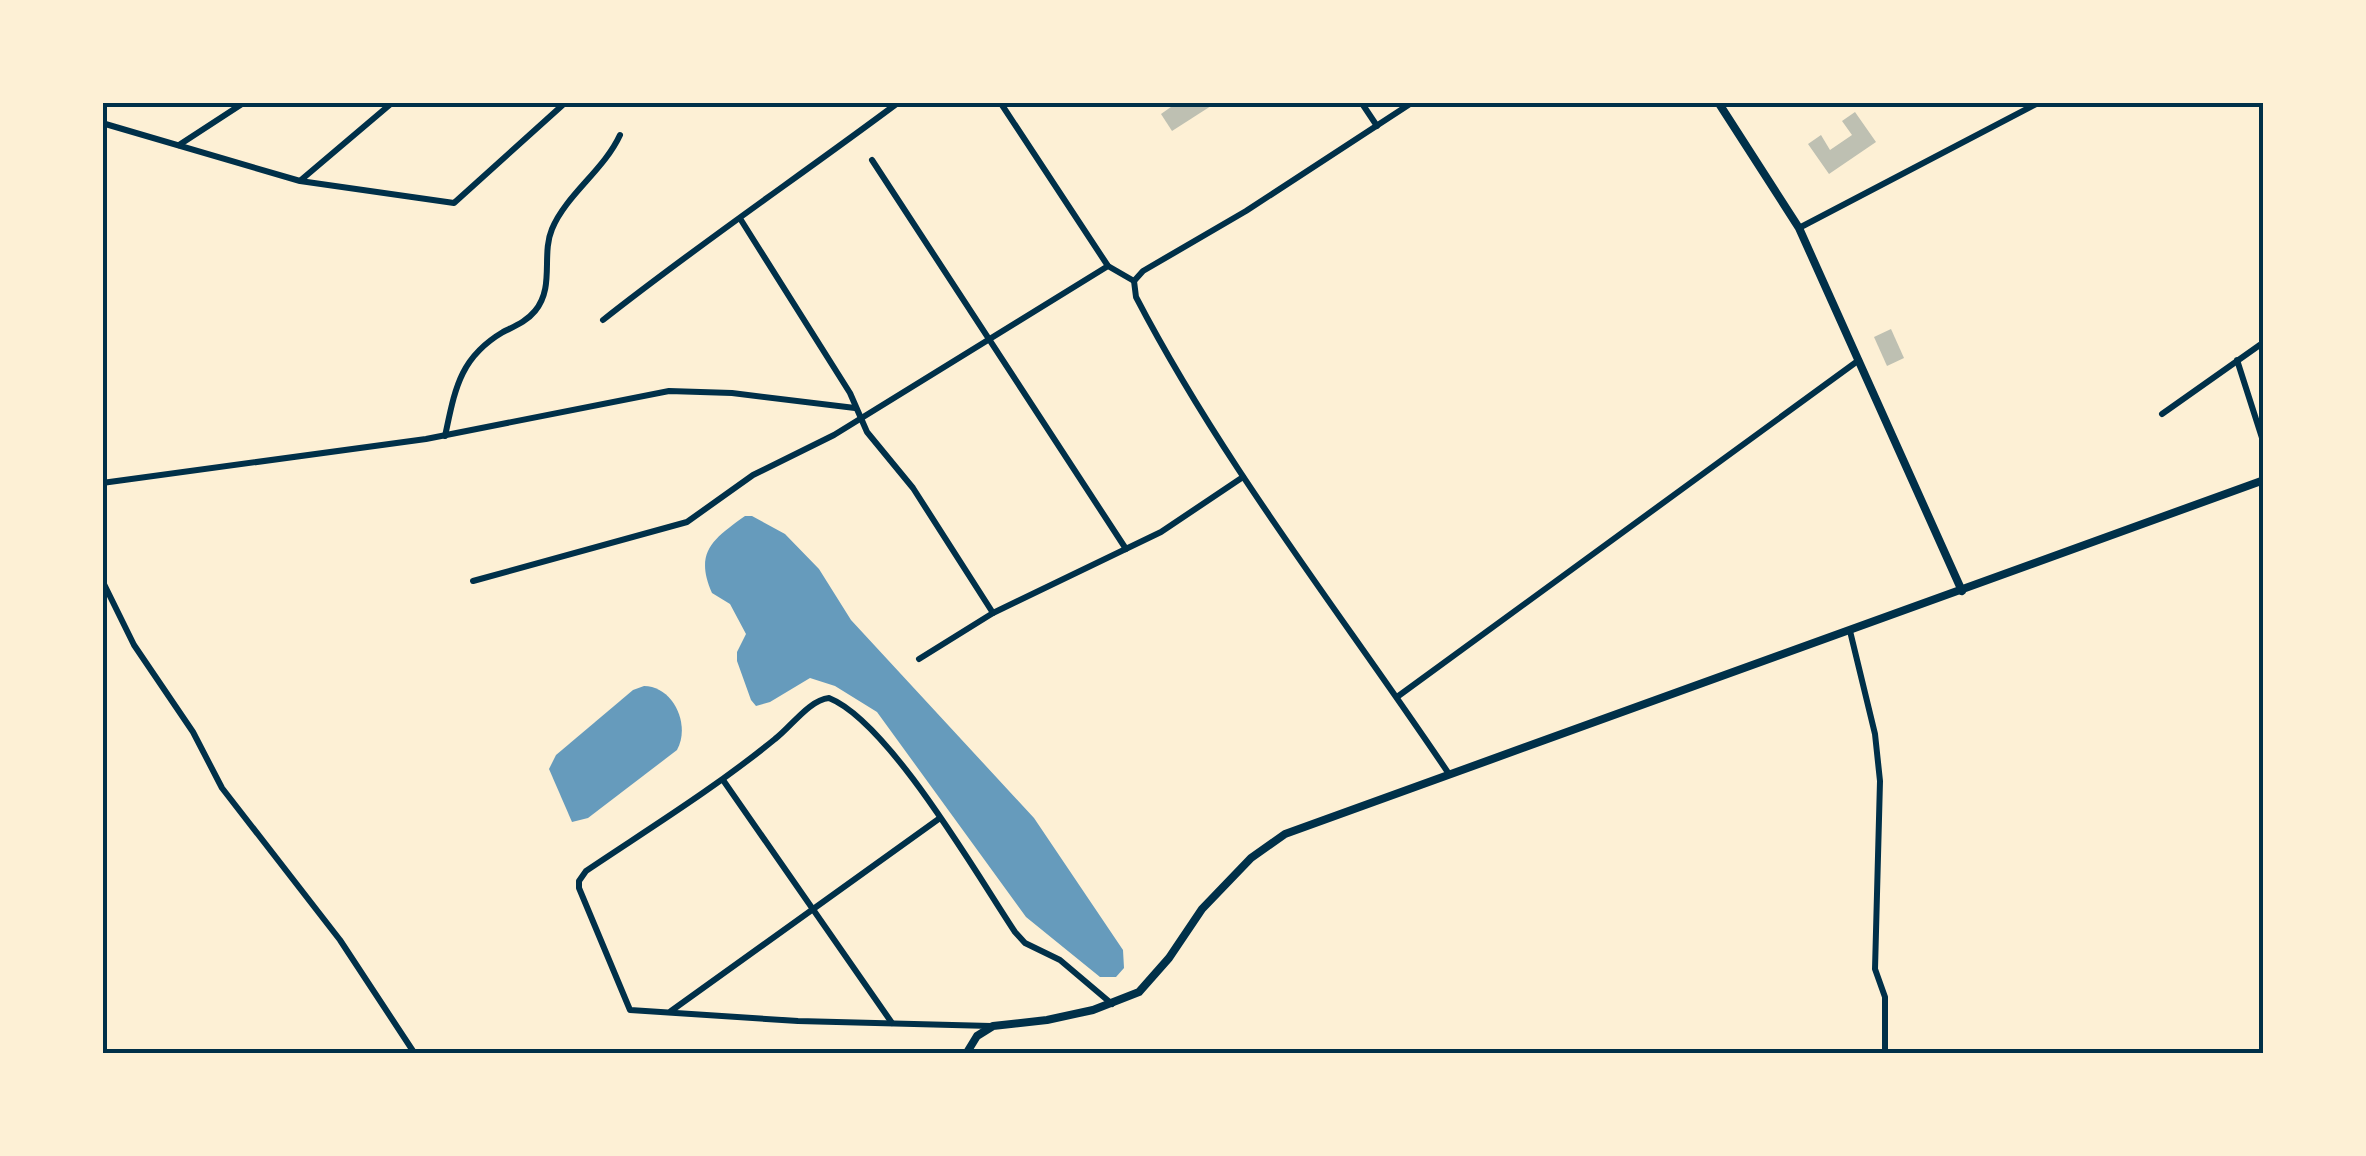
<svg xmlns="http://www.w3.org/2000/svg" width="2366" height="1156" font-family="Montserrat,sans-serif">
<style>
.water{fill:#669bbc}
.building{fill:#bec0b2}
.lines{fill:none;stroke-linecap:round;stroke-linejoin:round}
.minor{stroke:#003049;stroke-width:6}
.tertiary{stroke:#003049;stroke-width:8}
.neatline{fill:none;stroke:#003049;stroke-width:4}
</style>
<rect width="100%" height="100%" fill="#fdf0d5"/>
<!-- water -->
<g class="water">
<path d="M 745,516 L 752,516 L 785,534 L 819,569 L 851,620 L 1034,818 L 1123,950 L 1124,968 L 1116,977 L 1100,977 L 1026,917 L 877,712 L 835,686 L 810,678 L 770,702 L 756,706 L 751,700 L 737,661 L 737,652 L 746,634 L 730,604 L 712,593 C 694,552 713,539 745,516 Z"/>
<path d="M 644,686 C 673,686 691,725 677,750 L 588,818 L 572,822 L 549,769 L 556,755 L 633,690 Z"/>
</g>
<!-- building -->
<g class="building">
<path d="M 1178,102 L 1209,102 L 1211,106 L 1172,131 L 1161,114 Z"/>
<path d="M 1855,112 L 1876,142 L 1829,174 L 1808,144 L 1821,135 L 1830,150 L 1852,135 L 1842,121 Z"/>
<path d="M 1891,329 L 1904,358 L 1887,366 L 1874,337 Z"/>
</g>
<g class="lines">
<!-- minor -->
<g class="minor">
<path d="M 1000,102 L 1108,266 L 1134,281"/>
<path d="M 1361,102 L 1377,126"/>
<path d="M 102,123 L 300,181 L 454,203 L 566,102"/>
<path d="M 179,145 L 245,102"/>
<path d="M 872,160 L 1126,549"/>
<path d="M 301,180 L 393,102"/>
<path d="M 741,220 L 850,393 L 867,432 L 913,488 L 993,613"/>
<path d="M 1799,228 L 2040,102"/>
<path d="M 1134,281 L 1136,297 C 1224,466 1343,616 1449,774"/>
<path d="M 1134,281 L 1143,271 L 1246,211 L 1413,102"/>
<path d="M 603,320 C 699,244 800,176 899,102"/>
<path d="M 2237,360 L 2264,444"/>
<path d="M 2162,414 L 2264,342"/>
<path d="M 445,436 C 455,390 459,358 503,332 C 515,326 526,322 535,311 C 555,287 541,255 552,229 C 566,195 604,170 620,135"/>
<path d="M 102,483 L 426,439 L 669,391 L 732,393 L 855,408"/>
<path d="M 102,580 L 134,645 L 193,732 L 222,788 L 340,940 L 415,1054"/>
<path d="M 473,581 L 687,522 L 753,475 L 834,435 L 1108,266"/>
<path d="M 1850,631 L 1875,734 L 1880,781 L 1875,969 L 1885,997 L 1885,1054"/>
<path d="M 919,659 L 993,613 L 1161,532 L 1243,477"/>
<path d="M 1397,697 L 1859,360"/>
<path d="M 723,780 L 892,1023"/>
<path d="M 671,1011 L 940,818"/>
<path d="M 991,1026 L 798,1021 L 630,1010 L 579,888 L 579,881 L 586,871 C 650,828 715,788 775,739 C 791,727 809,700 829,698 C 889,722 977,875 1015,932 L 1025,943 L 1060,960 L 1112,1004"/>
</g>
<!-- tertiary -->
<g class="tertiary">
<path d="M 1718,102 L 1799,228 L 1962,591"/>
<path d="M 966,1054 L 977,1036 L 993,1026 L 1047,1020 L 1093,1010 L 1139,992 L 1169,958 L 1202,909 L 1251,858 L 1285,834 L 2264,480"/>
</g>
</g>
<!-- border -->
<rect width="2366" height="1156" fill="none" stroke="#fdf0d5" stroke-width="210"/>
<rect x="105" y="105" width="2156" height="946" class="neatline"/>
</svg>
